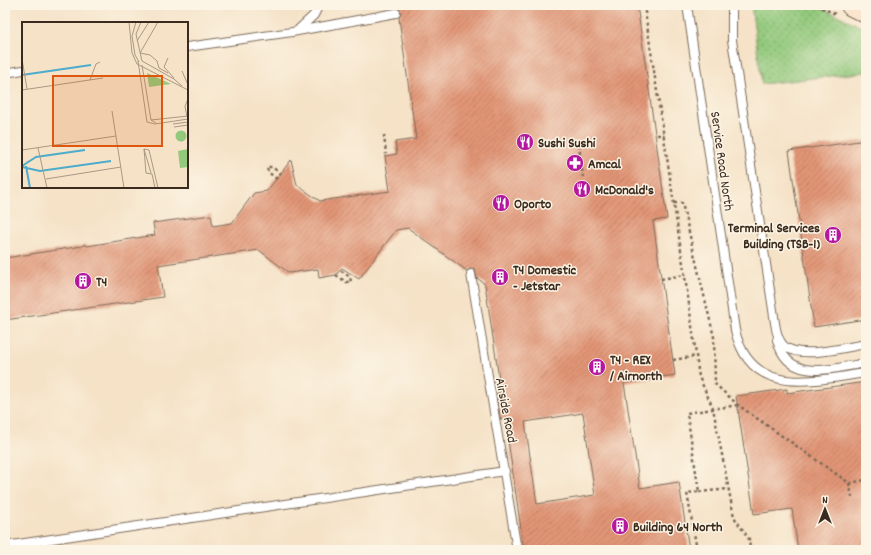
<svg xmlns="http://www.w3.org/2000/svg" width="871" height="555" font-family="Dekko,sans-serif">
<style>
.grass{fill:url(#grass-dots);stroke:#667a4d}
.building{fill:url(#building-hatch);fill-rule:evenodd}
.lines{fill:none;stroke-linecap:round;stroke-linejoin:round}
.lane-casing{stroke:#7c6a59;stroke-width:10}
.secondary-casing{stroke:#7c6a59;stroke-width:24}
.path{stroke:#7c6a59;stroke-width:2.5;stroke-dasharray:3 3;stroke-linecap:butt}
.lane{stroke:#fff;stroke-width:8}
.secondary{stroke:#fbe5cf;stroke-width:22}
.labels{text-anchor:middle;stroke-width:3;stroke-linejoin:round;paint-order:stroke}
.poi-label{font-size:14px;font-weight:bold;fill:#3b2a1e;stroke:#fcf5e5;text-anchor:start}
.street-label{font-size:14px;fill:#3b2a1e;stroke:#fcf5e5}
.inset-river{fill:none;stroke:#4daccc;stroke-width:2}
.inset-road{fill:none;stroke:#ab9883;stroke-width:1}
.view{fill:#df570d;fill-opacity:0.15;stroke:#df570d;stroke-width:2}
.inset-edge{fill:none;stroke:#3b2a1e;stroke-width:2}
</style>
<defs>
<pattern id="grass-dots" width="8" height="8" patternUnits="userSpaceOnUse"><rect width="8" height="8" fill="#92c97c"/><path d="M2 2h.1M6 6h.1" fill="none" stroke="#78a365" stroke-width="1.8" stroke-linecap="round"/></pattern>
<pattern id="building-hatch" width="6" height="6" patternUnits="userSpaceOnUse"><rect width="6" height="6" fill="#e29576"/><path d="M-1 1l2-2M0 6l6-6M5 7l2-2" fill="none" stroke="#b87a60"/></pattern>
</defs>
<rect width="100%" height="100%" fill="#fcf5e5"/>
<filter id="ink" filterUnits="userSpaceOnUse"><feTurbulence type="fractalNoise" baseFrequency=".025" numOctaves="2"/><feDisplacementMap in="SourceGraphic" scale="8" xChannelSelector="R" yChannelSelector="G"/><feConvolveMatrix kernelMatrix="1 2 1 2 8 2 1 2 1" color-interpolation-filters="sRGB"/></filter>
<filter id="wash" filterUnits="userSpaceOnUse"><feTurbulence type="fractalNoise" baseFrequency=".012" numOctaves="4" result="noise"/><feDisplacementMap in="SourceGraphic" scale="16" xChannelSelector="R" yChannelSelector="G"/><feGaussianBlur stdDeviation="0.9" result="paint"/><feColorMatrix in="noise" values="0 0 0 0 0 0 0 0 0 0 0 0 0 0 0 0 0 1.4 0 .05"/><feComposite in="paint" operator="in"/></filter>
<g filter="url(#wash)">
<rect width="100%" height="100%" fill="#f5e2c7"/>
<!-- grass -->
<path class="grass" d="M 751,5 L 816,5 L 866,29 L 866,72 L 762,84 Z"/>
<g id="blocks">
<!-- building -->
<g class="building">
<path d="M 397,5 L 637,5 L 667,219 L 653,221 L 675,375 L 624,383 L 640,488 L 679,482 L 689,550 L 524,550 L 505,419 L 501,420 L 500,417 L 497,393 L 501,392 L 485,284 L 477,278 L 475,270 L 470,269 L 467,271 L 408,228 L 396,230 L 359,279 L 342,268 L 336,275 L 319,278 L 318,269 L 289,273 L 259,250 L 158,265 L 163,297 L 5,320 L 5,258 L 82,246 L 85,244 L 87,246 L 155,235 L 153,223 L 211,215 L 213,226 L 232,223 L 254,193 L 267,191 L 291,160 L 297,185 L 320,201 L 390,191 L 385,156 L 397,154 L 395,142 L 416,139 L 399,18 L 401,12 ZM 583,413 L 595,495 L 537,504 L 525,422 Z"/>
<path d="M 866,140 L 866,319 L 814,327 L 789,151 Z"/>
<path d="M 866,382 L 866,550 L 798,550 L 792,509 L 754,514 L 736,396 L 787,389 L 787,393 Z"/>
</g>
</g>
</g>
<g filter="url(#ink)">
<use href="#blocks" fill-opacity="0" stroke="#7c6a59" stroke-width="1"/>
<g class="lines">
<defs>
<g id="lane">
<path d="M 687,5 L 735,330 C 751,399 814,380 866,373"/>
<path d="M 732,5 L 732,40 L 775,323 C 776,331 778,340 784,346 C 800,360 846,347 866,344"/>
<path d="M 299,29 L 314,15 L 319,5"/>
<path d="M 187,47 L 292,32 L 396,13"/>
<path d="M 5,73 L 23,70"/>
<path d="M 471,274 L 517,550"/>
<path d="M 777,340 C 788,384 833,368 866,363"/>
<path d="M 5,546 L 505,471"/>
</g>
<path id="secondary" d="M 852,5 L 866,12"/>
</defs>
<!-- lane casing -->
<use href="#lane" class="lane-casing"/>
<!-- secondary casing -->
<use href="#secondary" class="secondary-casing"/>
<!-- path -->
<g class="path">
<path d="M 644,5 L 688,297 L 699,377 L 713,408 L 734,517 L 749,539 L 750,550"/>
<path d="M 816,5 L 835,14"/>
<path d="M 384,135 L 386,154"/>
<path d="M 657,135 L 664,135"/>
<path d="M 579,145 L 583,177"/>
<path d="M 277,179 L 268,172 L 267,167 L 272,167 L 281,174"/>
<path d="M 674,203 L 682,203 L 714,337 L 715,384 L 738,405 L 849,483 L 866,480"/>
<path d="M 336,275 L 346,282 L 351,282 L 350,277 L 340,270"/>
<path d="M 661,279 L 685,275"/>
<path d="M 673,360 L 696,356"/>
<path d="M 849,483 L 852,497"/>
<path d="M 699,492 L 729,489"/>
<path d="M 697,550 L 687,493 L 699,492 L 687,413 L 738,405"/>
</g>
<!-- lane -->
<use href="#lane" class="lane"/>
<!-- secondary -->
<use href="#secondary" class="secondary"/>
</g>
</g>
<!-- icons -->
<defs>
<symbol id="restaurant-disc" viewBox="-11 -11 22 22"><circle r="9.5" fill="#b5179e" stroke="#fcf5e5"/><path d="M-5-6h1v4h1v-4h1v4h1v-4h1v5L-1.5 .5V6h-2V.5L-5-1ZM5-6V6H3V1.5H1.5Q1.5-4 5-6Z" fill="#fff"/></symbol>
<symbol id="pharmacy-disc" viewBox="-11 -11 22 22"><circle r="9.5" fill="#b5179e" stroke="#fcf5e5"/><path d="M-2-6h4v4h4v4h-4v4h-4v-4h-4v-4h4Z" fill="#fff"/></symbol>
<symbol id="building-disc" viewBox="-11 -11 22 22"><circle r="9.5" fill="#b5179e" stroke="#fcf5e5"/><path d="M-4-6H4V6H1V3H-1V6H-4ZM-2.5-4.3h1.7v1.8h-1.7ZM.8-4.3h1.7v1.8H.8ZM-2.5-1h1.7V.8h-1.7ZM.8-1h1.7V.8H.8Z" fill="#fff"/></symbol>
</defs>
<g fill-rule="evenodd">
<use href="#restaurant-disc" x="515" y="132" width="20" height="20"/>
<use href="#pharmacy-disc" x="565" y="153" width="20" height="20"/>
<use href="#restaurant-disc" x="572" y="179" width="20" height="20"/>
<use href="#restaurant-disc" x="491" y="193" width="20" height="20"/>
<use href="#building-disc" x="823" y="225" width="20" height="20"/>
<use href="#building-disc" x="490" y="267" width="20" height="20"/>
<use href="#building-disc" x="73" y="271" width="20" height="20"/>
<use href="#building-disc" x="587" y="357" width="20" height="20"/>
<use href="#building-disc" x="610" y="516" width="20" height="20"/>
</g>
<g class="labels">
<!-- poi labels -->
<g class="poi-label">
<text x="538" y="147">Sushi Sushi</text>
<text x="588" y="168">Amcal</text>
<text x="595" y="194">McDonald's</text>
<text x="514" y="208">Oporto</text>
<text x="820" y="232" text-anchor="end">Terminal Services<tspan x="820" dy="16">Building (TSB-1)</tspan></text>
<text x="513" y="274">T4 Domestic<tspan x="513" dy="16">- Jetstar</tspan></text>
<text x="96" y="286">T4</text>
<text x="610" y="364">T4 - REX<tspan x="610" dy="16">/ Airnorth</tspan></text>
<text x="633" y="531">Building 64 North</text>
</g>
<!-- street labels -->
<g class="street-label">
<text transform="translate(723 161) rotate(82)" y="5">Service Road North</text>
<text transform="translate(507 410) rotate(79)" y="5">Airside Road</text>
</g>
</g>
<!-- overview -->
<g transform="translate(22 22)">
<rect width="166" height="166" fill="#f5e2c7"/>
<path d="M 125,51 L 149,62 L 127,65 ZM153.5 114a5.5 5.5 0 1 1 11 0a5.5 5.5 0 1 1-11 0ZM 166,127 L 166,145 L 158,146 L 156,129 Z" fill="#92c97c"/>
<path class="inset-river" d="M 0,53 L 69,43M 0,144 L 14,135 L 63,128M 4,144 L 8,166M 0,145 L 18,149 L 89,139"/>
<path class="inset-road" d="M 107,0 L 110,31 L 115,42 L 166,68M 114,0 L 110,14 L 113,33 L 117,40M 119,0 L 114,12 L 120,39 L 152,57 L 160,64M 115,19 L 127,0M 118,31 L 128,33 L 135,39 L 137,46 L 146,51M 118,31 L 136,0M 146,36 L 142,45 L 152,56M 0,37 L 5,67M 116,39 L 125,100 L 133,102 L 166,97M 120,43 L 129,98 L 134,101M 160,49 L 166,63M 68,58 L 74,42 L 78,40M 0,68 L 81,56M 90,89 L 102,166M 165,95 L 163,84 L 166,77M 129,98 L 166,94M 151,102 L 166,100M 152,105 L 166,103M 16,126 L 25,166M 122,127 L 129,151M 0,128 L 94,114M 24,157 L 99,145M 133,166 L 130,152 L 124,151 L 122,127 L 127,128 L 136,166"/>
<path class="view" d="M 31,54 L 140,54 L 140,124 L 31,124 Z"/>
<rect width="166" height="166" class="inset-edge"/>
</g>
<!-- margin -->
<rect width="871" height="555" fill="none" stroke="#fcf5e5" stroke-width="20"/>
<!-- north arrow -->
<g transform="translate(825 509)" stroke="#fcf5e5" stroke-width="3" paint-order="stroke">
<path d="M0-3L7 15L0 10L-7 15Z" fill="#3b2a1e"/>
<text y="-6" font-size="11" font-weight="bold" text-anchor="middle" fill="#3b2a1e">N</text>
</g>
</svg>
